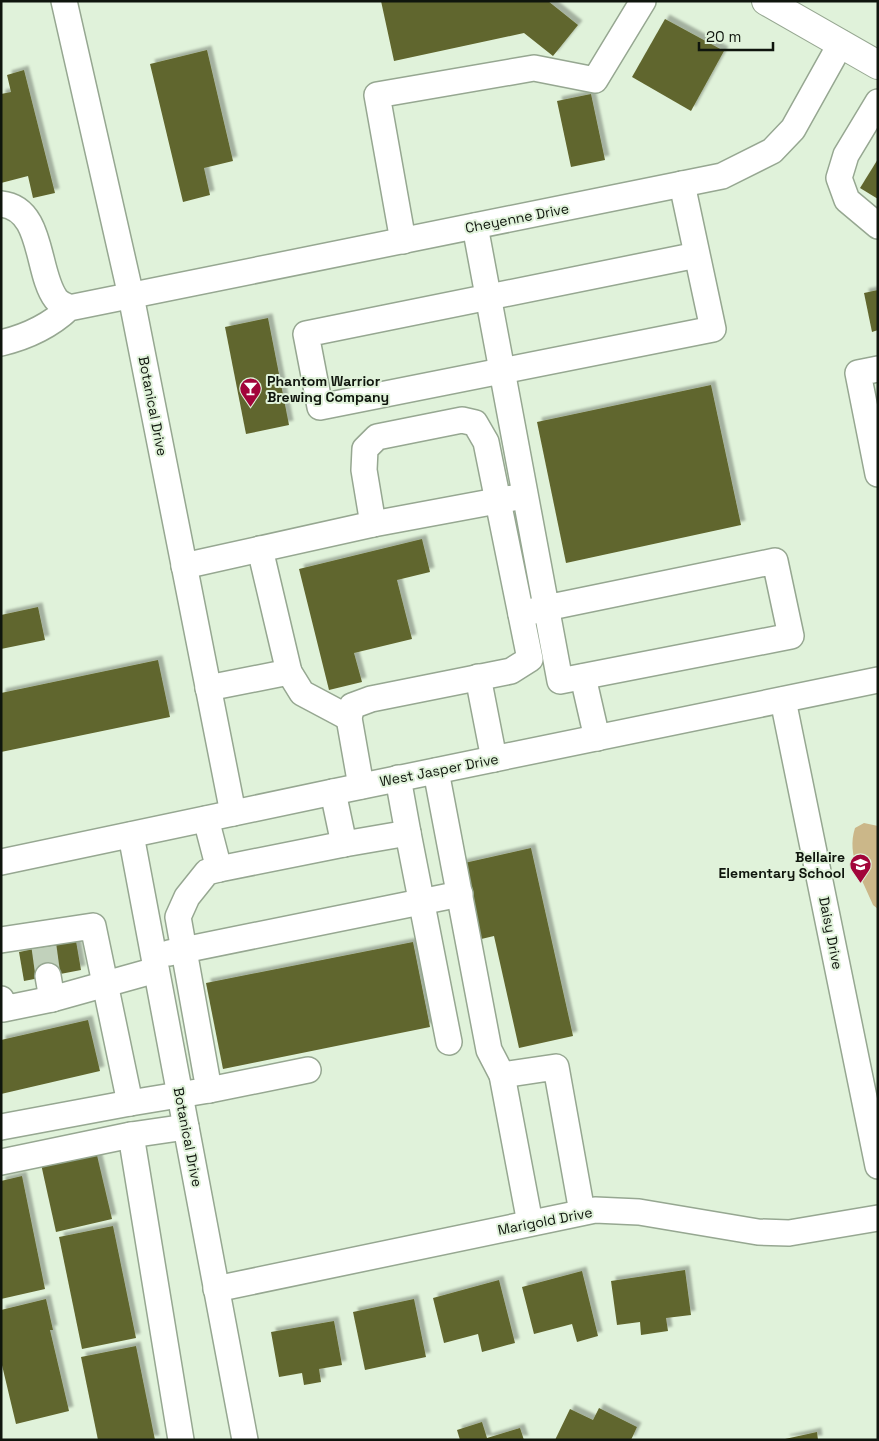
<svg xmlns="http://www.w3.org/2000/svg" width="879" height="1441" font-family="'Space Grotesk',sans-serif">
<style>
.green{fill:#cbb789}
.building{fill:#61662d;filter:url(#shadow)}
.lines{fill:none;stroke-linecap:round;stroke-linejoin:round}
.minor-tunnel{stroke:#c1d1bb;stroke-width:25;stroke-dasharray:25 12;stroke-linecap:butt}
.minor-casing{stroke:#96a791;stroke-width:28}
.major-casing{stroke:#96a791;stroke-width:30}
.minor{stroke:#fff;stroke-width:25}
.major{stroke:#fff;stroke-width:28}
.labels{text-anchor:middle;stroke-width:4;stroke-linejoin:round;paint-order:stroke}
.street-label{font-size:14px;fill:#0f150d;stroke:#e0f2da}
.poi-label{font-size:14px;font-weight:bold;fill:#0f150d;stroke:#e0f2da;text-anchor:start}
</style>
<defs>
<filter id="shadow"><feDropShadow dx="4.5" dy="-4.5" stdDeviation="1" flood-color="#0004"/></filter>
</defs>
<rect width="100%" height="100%" fill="#e0f2da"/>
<!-- green -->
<path class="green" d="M 864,823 L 878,826 L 878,909 L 873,905 C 863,880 846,856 855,828 Z"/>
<!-- building -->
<g class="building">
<path d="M 381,1 L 548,1 L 578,25 L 553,56 L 524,33 L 394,61 Z"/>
<path d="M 665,19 L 724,51 L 691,111 L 632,77 Z"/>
<path d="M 207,50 L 233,161 L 204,168 L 210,195 L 183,202 L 150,64 Z"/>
<path d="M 24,70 L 55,193 L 33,198 L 28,176 L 1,183 L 1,94 L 11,92 L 7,75 Z"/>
<path d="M 591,94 L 605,160 L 571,167 L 557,101 Z"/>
<path d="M 878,159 L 878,199 L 860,188 Z"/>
<path d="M 878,290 L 878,330 L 872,332 L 864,293 Z"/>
<path d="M 268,318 L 289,425 L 246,434 L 225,327 Z"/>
<path d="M 711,385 L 741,525 L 566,563 L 537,422 Z"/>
<path d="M 422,539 L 430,572 L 397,580 L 412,639 L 354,653 L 362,682 L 329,690 L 299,569 Z"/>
<path d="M 38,607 L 45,640 L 1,649 L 1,615 Z"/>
<path d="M 158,660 L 170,717 L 1,752 L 1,693 Z"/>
<path d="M 531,848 L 573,1036 L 519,1048 L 494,936 L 477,940 L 460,864 Z"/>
<path d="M 76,941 L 81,970 L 24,981 L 19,952 Z"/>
<path d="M 413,942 L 430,1027 L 223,1069 L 206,983 Z"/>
<path d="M 88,1020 L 100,1071 L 1,1094 L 1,1040 Z"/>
<path d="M 96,1151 L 112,1219 L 56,1232 L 41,1164 Z"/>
<path d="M 22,1176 L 45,1289 L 1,1299 L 1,1181 Z"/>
<path d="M 113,1226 L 136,1338 L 82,1349 L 59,1237 Z"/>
<path d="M 685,1270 L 691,1315 L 666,1318 L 668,1331 L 641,1335 L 640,1322 L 617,1325 L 611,1281 Z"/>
<path d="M 582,1271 L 598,1336 L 577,1342 L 572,1324 L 534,1334 L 522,1287 Z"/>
<path d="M 499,1280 L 515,1343 L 482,1352 L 478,1334 L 444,1343 L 433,1298 Z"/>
<path d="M 46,1299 L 53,1330 L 50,1330 L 69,1411 L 16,1424 L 1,1361 L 1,1310 Z"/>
<path d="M 414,1299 L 426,1357 L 365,1370 L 353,1312 Z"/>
<path d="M 334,1321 L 342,1365 L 319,1369 L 321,1382 L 304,1385 L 302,1373 L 279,1377 L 271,1332 Z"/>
<path d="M 136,1346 L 155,1440 L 98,1440 L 81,1357 Z"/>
<path d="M 599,1408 L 637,1427 L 631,1440 L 555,1440 L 570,1409 L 593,1420 Z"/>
<path d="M 482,1422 L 487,1438 L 520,1428 L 524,1440 L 460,1440 L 457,1430 Z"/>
<path d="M 817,1432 L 818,1440 L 785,1440 L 785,1439 Z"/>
</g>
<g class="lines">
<!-- minor-tunnel -->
<path class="minor-tunnel" d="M 44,947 L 48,976"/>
<defs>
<g id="minor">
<path d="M 64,1 L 131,296 L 233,813"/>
<path d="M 878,102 L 846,155 L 839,178 L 847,200 L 878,226"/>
<path d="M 682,184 L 713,329 L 320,407 L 306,334 L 697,255"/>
<path d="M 1,204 C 44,208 36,273 56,299 C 59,303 65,305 69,308"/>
<path d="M 475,226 C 503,378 531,530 560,681 L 791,636 L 775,561 L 546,608 L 521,614"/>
<path d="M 403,241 L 377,95 L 534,68 L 595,80 L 643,1"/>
<path d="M 1,343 C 26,337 51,325 69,308 L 722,176 L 772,151 L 793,129 L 841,43"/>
<path d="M 878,369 L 858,373 L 878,474"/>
<path d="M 260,549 L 289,672 L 302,693 L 349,718"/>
<path d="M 184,566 L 373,524 L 513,498"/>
<path d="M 478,677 L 494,759"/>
<path d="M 583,677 L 597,738"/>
<path d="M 208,688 L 289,672"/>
<path d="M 783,700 L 878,1166"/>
<path d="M 436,771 L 489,1050 L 502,1075 L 530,1223"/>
<path d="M 361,786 L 349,718 L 352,706 L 371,699 L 511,671 L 530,659 L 486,442 L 475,423 L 462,420 L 377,437 L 365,449 L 364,470 L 373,524"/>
<path d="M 206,819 L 219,869 L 344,844 L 333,792"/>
<path d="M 408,833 L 449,1042"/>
<path d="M 131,835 L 245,1440"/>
<path d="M 344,844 L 408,833 L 398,778"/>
<path d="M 1,862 L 333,792 L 878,680"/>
<path d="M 1,940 L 93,926 L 130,1103"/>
<path d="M 169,953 L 460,894"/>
<path d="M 48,976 L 52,999"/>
<path d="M 1,999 L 3,1009 L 52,999 L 156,970"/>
<path d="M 502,1075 L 556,1067 L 582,1212"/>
<path d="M 209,1090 L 308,1070"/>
<path d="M 1,1127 L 130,1103 L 209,1090 L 178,917 L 187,897 L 207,872 L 219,869"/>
<path d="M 131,1135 L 186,1127"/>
<path d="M 1,1162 L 131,1135 L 181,1440"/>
<path d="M 216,1289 L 595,1210 L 639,1212 L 758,1232 L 789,1233 L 878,1218"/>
</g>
<path id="major" d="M 766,1 L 878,65"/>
</defs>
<!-- minor casing -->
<use href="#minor" class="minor-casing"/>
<!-- major casing -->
<use href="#major" class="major-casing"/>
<!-- minor -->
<use href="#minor" class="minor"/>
<!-- major -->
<use href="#major" class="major"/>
</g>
<!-- icons -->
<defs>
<symbol id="bar-pin" viewBox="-11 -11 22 30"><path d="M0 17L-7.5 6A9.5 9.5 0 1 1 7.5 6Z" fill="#a2043a" stroke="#e0f2da"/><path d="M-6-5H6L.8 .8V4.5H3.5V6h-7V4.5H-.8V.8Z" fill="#fff"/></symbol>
<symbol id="school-pin" viewBox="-11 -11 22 30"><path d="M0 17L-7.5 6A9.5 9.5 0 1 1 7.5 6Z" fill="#a2043a" stroke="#e0f2da"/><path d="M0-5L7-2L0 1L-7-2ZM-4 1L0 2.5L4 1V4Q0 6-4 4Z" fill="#fff"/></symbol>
</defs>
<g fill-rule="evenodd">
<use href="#bar-pin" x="238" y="376" width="25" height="34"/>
<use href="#school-pin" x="848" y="852" width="25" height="34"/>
</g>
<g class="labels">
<!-- street labels -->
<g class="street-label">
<text transform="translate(517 218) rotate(-11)" y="5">Cheyenne Drive</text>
<text transform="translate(153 406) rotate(79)" y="5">Botanical Drive</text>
<text transform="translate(439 770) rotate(-11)" y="5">West Jasper Drive</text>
<text transform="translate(831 933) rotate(79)" y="5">Daisy Drive</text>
<text transform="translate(188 1137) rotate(79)" y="5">Botanical Drive</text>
<text transform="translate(545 1221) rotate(-11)" y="5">Marigold Drive</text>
</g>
<!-- poi labels -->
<g class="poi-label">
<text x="267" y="386">Phantom Warrior<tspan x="267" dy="16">Brewing Company</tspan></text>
<text x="845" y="862" text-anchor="end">Bellaire<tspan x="845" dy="16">Elementary School</tspan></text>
</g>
</g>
<!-- border -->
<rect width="879" height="1441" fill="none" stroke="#0f150d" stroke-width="5"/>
<!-- scale -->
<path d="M699 42v8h74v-8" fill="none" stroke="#0f150d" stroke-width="2.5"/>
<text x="706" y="42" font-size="15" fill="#0f150d" stroke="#e0f2da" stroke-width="4" paint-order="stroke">20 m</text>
</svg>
